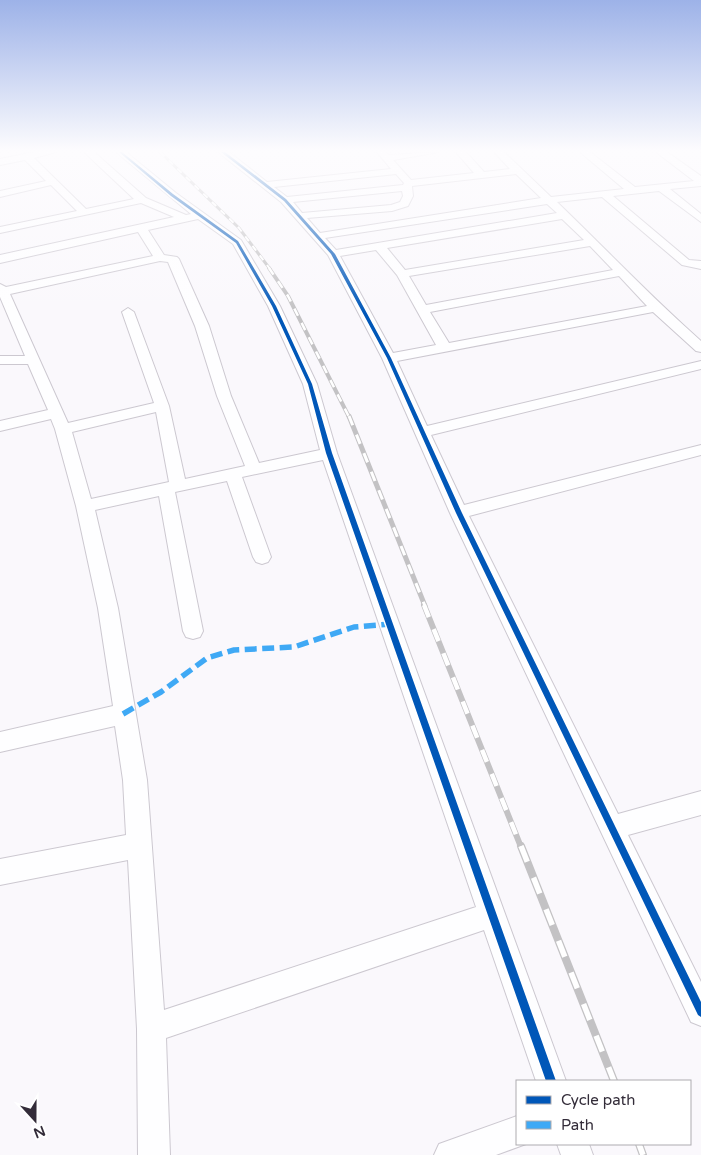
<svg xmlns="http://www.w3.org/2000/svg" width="701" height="1155" font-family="'Varela Round',sans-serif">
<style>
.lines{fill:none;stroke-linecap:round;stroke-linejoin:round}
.minor-casing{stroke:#ccc8d0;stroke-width:2}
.minor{fill:#fefeff;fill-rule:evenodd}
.rail-far4-casing{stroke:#c3c2c4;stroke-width:3}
.rail-far3-casing{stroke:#c3c2c4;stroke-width:4}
.rail-far2-casing{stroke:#c3c2c4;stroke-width:5}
.rail-far1-casing{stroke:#c3c2c4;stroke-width:6}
.rail-casing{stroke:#c3c2c4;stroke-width:8}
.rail-far4{stroke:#fff;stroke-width:2;stroke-dasharray:6;stroke-linecap:butt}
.rail-far3{stroke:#fff;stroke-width:2.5;stroke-dasharray:8;stroke-linecap:butt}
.rail-far2{stroke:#fff;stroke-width:3;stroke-dasharray:10;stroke-linecap:butt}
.rail-far1{stroke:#fff;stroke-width:4.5;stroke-dasharray:13;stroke-linecap:butt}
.rail{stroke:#fff;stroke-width:5.5;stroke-dasharray:17;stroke-linecap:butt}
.quiet{stroke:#3fa9f5;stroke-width:5.5;stroke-dasharray:12 5.5;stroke-linecap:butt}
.cycleway-casing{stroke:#fff;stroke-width:3}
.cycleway{fill:#0057b8;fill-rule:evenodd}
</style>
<rect width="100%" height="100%" fill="#faf8fc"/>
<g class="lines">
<defs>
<g id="minor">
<path d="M 35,152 L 56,152 L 34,158 L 86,209 L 134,199 L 84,152 L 94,152 L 146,198 L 186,215 L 191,214 L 116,152 L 126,152 L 176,193 L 241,240 L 280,306 L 317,384 L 337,453 L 566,1081 L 536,1081 L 484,930 L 166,1038 L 170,1155 L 138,1155 L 137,1029 L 128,860 L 0,885 L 0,859 L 126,835 L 123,780 L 115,726 L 0,752 L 0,732 L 113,706 L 98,608 L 76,506 L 55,429 L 51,419 L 0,431 L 0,421 L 48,410 L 28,364 L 0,364 L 0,356 L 25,356 L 0,297 L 0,284 L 6,287 L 153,256 L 138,232 L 0,263 L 0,255 L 174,217 L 141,203 L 0,233 L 0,227 L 77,211 L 51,185 L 0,197 L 0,191 L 46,181 L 25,160 L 0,165 L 0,159 ZM 198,219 L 233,244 L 268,306 L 303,384 L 320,450 L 259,463 L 231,396 L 209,326 L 179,259 L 177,257 L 164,255 L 148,230 ZM 160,261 L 168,262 L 195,326 L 217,396 L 245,466 L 185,479 L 169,406 L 134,312 L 128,308 L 122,312 L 154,403 L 68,423 L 10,294 ZM 156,412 L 169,482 L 91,499 L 72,432 ZM 323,460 L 476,907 L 164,1010 L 147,780 L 118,608 L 95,510 L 159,496 L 183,631 L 186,637 L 193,639 L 200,637 L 203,631 L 175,492 L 227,481 L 253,557 L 256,562 L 262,564 L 268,562 L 271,557 L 242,477 Z"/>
<path d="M 218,152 L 229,152 L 267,182 L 391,169 L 377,152 L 386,152 L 389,155 L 439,152 L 393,160 L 411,180 L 474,173 L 456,152 L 466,152 L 484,172 L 510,169 L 494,152 L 504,152 L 551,197 L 624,189 L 580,152 L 590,152 L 635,187 L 694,181 L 656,152 L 667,152 L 701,176 L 701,186 L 670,189 L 701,214 L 701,222 L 659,191 L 613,196 L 689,260 L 701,261 L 701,269 L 682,265 L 602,197 L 557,202 C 605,248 650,296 701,341 L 701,352 L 696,351 L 653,312 L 397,361 L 427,426 L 701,361 L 701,369 L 431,435 L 464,505 L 701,445 L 701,455 L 469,516 L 618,814 L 701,791 L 701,815 L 628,835 L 701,982 L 701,1026 L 691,1022 L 450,513 L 382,358 L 328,255 L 281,202 ZM 396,174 L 404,183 L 403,185 L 287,197 L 274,187 ZM 516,174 L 541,198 L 320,233 L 307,218 L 392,211 L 408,206 L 413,196 L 412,186 ZM 402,191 L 403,196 L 400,202 L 391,205 L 302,213 L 293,202 ZM 547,204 L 557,213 L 336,250 L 325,238 ZM 562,219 L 584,240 L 405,270 L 387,248 ZM 590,246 L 613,270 L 426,305 L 409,276 ZM 376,250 L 397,275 L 436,345 L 393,353 L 340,256 ZM 619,276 L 647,306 L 449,343 L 430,312 Z"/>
<path d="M 517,1116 L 517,1144 L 526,1144 L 496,1155 L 434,1155 L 439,1144 Z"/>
<path d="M 557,1144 L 589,1144 L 593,1155 L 561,1155 Z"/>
</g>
</defs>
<!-- minor casing -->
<use href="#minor" class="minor-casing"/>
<!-- minor -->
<use href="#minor" class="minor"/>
<defs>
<path id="rail-far4" d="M 160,152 L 239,228 L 270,269"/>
<path id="rail-far3" d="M 269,268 L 288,296 L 349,417"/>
<path id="rail-far2" d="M 349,416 L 425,606"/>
<path id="rail-far1" d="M 424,605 L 521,847"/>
<g id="rail">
<path d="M 521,846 L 614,1081"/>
<path d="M 639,1144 L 643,1155"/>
</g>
</defs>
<!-- rail-far4 casing -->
<use href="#rail-far4" class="rail-far4-casing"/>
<!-- rail-far3 casing -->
<use href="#rail-far3" class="rail-far3-casing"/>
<!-- rail-far2 casing -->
<use href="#rail-far2" class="rail-far2-casing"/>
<!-- rail-far1 casing -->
<use href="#rail-far1" class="rail-far1-casing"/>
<!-- rail casing -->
<use href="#rail" class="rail-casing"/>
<!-- rail-far4 -->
<use href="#rail-far4" class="rail-far4"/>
<!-- rail-far3 -->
<use href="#rail-far3" class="rail-far3"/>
<!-- rail-far2 -->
<use href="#rail-far2" class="rail-far2"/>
<!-- rail-far1 -->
<use href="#rail-far1" class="rail-far1"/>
<!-- rail -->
<use href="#rail" class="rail"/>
<!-- quiet -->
<path class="quiet" d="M 123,714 L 161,692 L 207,658 L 234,650 L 294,647 L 354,627 L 391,624"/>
<defs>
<g id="cycleway">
<path d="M 119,152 L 122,152 L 173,194 L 238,241 L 276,306 L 312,384 L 332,453 L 556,1081 L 546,1081 L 326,453 L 308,384 L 272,306 L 236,243 L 171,196 Z"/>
<path d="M 221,152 L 225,152 L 286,199 L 335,254 L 391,358 L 462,513 L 701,1002 L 701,1017 L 698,1015 L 456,513 L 387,358 L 331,254 L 284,201 Z"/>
</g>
</defs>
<!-- cycleway casing -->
<use href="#cycleway" class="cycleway-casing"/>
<!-- cycleway -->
<use href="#cycleway" class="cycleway"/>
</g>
<!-- sky -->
<linearGradient id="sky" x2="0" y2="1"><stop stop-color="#9db2e8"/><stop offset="0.48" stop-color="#fdfcfe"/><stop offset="1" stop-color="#fdfcfe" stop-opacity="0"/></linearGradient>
<rect width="701" height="314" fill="url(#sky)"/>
<!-- legend -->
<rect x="516" y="1080" width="175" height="65" fill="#ffffff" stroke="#adabb0"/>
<rect x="526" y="1096" width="25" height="8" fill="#0057b8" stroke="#adabb0"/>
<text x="561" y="1105" font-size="15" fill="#332c39">Cycle path</text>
<rect x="526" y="1121" width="25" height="8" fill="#3fa9f5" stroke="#adabb0"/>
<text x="561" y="1130" font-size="15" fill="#332c39">Path</text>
<!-- north arrow -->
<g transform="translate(35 1120) rotate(159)" stroke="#ffffff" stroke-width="4" paint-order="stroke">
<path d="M0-4L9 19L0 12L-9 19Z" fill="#332c39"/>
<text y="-8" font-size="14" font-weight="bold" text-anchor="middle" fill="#332c39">N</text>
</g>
</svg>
